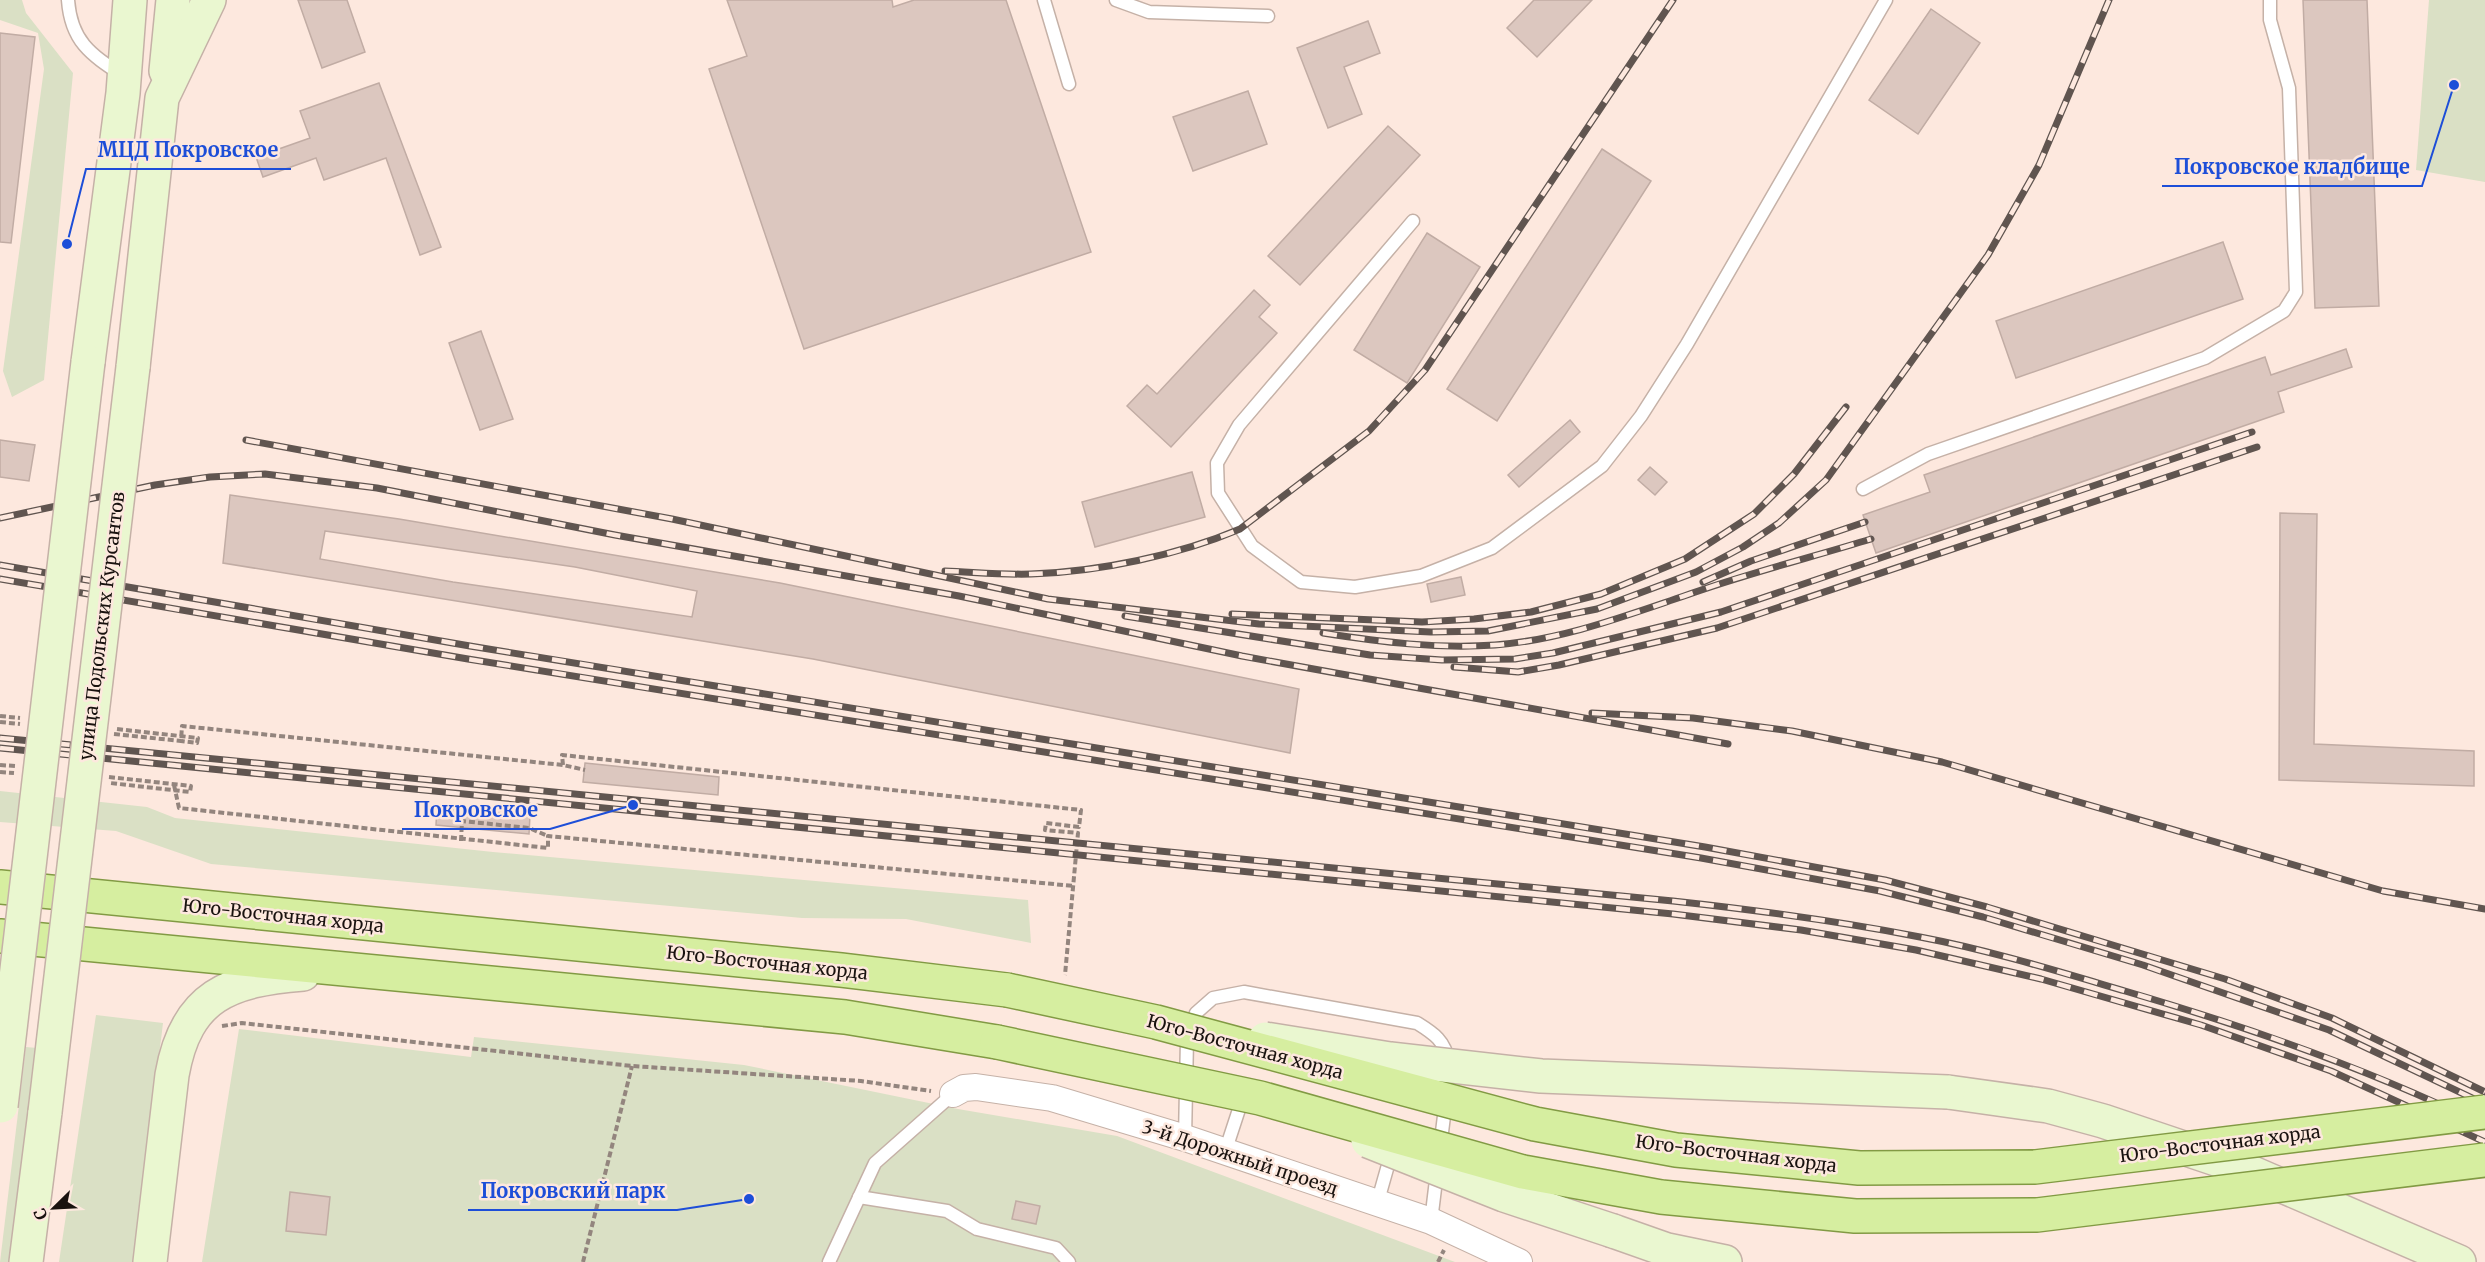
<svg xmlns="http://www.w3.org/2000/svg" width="2485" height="1262" font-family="Merriweather,serif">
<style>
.green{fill:#dae0c5}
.building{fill:#dcc7bf;stroke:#c1aca4;stroke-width:1.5;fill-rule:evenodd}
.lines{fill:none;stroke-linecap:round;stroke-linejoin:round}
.service-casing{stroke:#c5b1a7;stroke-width:15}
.minor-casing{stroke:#c5b1a7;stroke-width:28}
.secondary-casing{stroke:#c5b1a7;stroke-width:36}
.primary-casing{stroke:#829a44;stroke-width:36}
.path{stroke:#93857e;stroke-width:4;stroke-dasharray:6 3;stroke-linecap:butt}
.service{stroke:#fff;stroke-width:12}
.minor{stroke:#fff;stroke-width:26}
.secondary{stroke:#eaf7d0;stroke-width:33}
.primary{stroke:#d6eea0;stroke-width:33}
.rail-casing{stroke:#605550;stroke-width:7}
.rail{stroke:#fde8de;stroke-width:4.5;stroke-dasharray:14;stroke-linecap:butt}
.secondary-bridge-casing{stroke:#c5b1a7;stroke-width:36;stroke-linecap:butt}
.primary-bridge-casing{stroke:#829a44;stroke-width:36;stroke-linecap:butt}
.secondary-bridge{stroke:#eaf7d0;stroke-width:33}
.primary-bridge{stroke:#d6eea0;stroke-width:33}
.labels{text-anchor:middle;stroke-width:5;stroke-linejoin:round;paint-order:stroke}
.street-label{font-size:18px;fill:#19120f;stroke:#fde8de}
.leader{fill:none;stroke:#1d4ed8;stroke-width:2}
.callout-dot{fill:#1d4ed8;stroke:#fde8de;stroke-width:2}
.callout-label{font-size:20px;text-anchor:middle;font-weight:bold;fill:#1d4ed8;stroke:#fde8de;stroke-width:5;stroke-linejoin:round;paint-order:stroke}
</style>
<rect width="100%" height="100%" fill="#fde8de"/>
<!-- green -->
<g class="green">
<path d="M 0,0 L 22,0 L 26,13 L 73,73 L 44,380 L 12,397 L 3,371 L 44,69 L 38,33 L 0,20 Z"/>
<path d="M 2429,0 L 2485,0 L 2485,182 L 2416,170 Z"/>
<path d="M 0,791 L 147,807 L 175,818 L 493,852 L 1028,900 L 1031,943 L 906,919 L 802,918 L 211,864 L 116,831 L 0,822 Z"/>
<path d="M 96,1015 L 163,1023 L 134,1262 L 59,1262 Z"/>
<path d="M 239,1029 L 471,1057 L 474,1037 L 744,1065 L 958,1109 L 1117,1136 L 1455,1262 L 202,1262 Z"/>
<path d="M 26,1047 L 37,1048 L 9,1262 L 0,1262 Z"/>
</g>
<!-- building -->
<g class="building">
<path d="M 298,0 L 347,0 L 365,52 L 322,68 Z"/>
<path d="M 727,0 L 892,0 L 893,7 L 914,0 L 1006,0 L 1091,252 L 804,349 L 709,69 L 747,56 Z"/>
<path d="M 1534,0 L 1592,0 L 1537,57 L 1507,28 Z"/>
<path d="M 2303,0 L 2367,0 L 2379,306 L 2315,308 Z"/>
<path d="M 1931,9 L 1980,43 L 1918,134 L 1869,100 Z"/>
<path d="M 1368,21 L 1380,53 L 1344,67 L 1362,114 L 1328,128 L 1297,48 Z"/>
<path d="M 0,33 L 35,37 L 11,243 L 0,242 Z"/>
<path d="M 379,83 L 441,247 L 420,255 L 386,158 L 324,180 L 316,158 L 263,177 L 256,157 L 310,138 L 300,111 Z"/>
<path d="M 1248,91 L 1267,144 L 1193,171 L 1173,117 Z"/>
<path d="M 1388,126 L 1420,155 L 1300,285 L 1268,256 Z"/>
<path d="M 1602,149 L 1651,181 L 1497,421 L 1447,389 Z"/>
<path d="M 1427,233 L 1480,267 L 1407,383 L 1354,350 Z"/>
<path d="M 2223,242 L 2243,299 L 2016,378 L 1996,321 Z"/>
<path d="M 1254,290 L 1270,305 L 1259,317 L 1277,333 L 1171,447 L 1127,406 L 1147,385 L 1157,394 Z"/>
<path d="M 481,331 L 513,419 L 480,430 L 449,343 Z"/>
<path d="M 2346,349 L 2352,367 L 2278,392 L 2284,412 L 1876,553 L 1863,515 L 1930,492 L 1924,475 L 2265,357 L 2271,375 Z"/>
<path d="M 1570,420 L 1580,432 L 1519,487 L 1508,475 Z"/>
<path d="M 0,440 L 35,445 L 29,481 L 0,477 Z"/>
<path d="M 1650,467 L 1667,482 L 1655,495 L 1638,480 Z"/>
<path d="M 1192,472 L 1205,517 L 1095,547 L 1082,502 Z"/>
<path d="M 230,495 L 399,519 L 780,583 L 1299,689 L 1290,753 L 813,659 L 223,563 ZM 325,531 L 575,567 L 697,591 L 692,617 L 453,582 L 320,559 Z"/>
<path d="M 2280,513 L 2317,514 L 2314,744 L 2474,751 L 2474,786 L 2279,780 Z"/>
<path d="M 1461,577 L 1465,595 L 1431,602 L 1427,584 Z"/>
<path d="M 585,763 L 719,777 L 718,795 L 583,782 Z"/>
<path d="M 437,806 L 530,815 L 529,834 L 436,825 Z"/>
<path d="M 290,1192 L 330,1197 L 326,1235 L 286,1231 Z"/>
<path d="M 1016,1201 L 1040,1206 L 1036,1224 L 1012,1219 Z"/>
</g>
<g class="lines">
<defs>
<g id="service">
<path d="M 68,0 C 71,41 90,54 122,75"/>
<path d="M 1044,0 L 1069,84"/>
<path d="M 1116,0 L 1149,12 L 1268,16"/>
<path d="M 1413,221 L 1239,425 L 1217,463 L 1218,493 L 1252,546 L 1301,582 L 1355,587 L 1421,576 L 1492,548 L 1602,466 L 1641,416 L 1687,344 L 1886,0"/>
<path d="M 1863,489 L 1928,454 L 2205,358 L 2284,311 L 2296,292 L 2289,88 L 2270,20 L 2270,0"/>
<path d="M 1185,1138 L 1187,1039 L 1196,1013 L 1213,998 L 1244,992 L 1417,1023 C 1433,1033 1446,1041 1448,1062"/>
<path d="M 1440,1148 L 1446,1100"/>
<path d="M 1225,1152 L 1244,1094"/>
<path d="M 859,1197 L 947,1211 L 977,1229 L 1056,1248 L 1069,1262"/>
<path d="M 1377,1204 L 1392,1151"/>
<path d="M 1431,1221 L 1437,1172"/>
<path d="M 829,1262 L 875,1163 L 953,1094"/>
</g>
<path id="minor" d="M 953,1094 L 964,1088 L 976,1087 L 1052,1098 L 1185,1138 L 1431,1221 L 1519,1262"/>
<g id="secondary">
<path d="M 166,71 L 173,0"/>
<path d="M 88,362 L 123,93 L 130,0"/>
<path d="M 133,367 L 162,98 L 209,0"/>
<path d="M 1948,1092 L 2048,1106 L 2103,1121 L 2234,1165 L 2459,1262"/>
<path d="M 1613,1231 L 1667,1250 L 1725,1262"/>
<path d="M 26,1262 L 45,1112"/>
<path d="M 150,1262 L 172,1075 C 186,995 229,980 303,974"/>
</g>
<g id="primary">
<path d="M 0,887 L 841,970 L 1007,990"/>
<path d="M 0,936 L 845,1017 L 997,1042"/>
</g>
</defs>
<!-- service casing -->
<use href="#service" class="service-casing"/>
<!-- minor casing -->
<use href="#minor" class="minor-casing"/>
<!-- secondary casing -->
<use href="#secondary" class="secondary-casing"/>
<!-- primary casing -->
<use href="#primary" class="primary-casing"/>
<!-- path -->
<g class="path">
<path d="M 0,716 L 20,718"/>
<path d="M 0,722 L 20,724"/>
<path d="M 117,729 L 198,738 L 197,743 L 181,741"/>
<path d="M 114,734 L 181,741 L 182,726 L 563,765 L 585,770"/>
<path d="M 0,765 L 15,766"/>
<path d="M 563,765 L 562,755 L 1081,810 L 1079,827 L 1046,823 L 1045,830 L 1078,833 L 1065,975"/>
<path d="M 0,772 L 14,773"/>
<path d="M 109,777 L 191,786 L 190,792 L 110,783"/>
<path d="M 174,785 L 179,808 L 548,848 L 548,836 L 1074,886"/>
<path d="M 461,841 L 462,821 L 529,828 L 548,836"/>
<path d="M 222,1026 L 242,1023 L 632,1066 L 861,1081 L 931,1091"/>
<path d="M 583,1262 L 632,1066"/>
<path d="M 1438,1262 L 1444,1250"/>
</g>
<!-- service -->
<use href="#service" class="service"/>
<!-- minor -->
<use href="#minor" class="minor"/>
<!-- secondary -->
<use href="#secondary" class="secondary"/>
<!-- primary -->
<use href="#primary" class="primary"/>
<defs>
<g id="rail">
<path d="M 246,440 L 672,519 L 1048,599 L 1259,624 L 1431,632 L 1488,631 L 1597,609 L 1696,572 L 1743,547 L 1779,523 L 1826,480 L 1988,255 L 2039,165 L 2109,0"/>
<path d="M 0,518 L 155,485 L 210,477 L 265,474 L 377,488 L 615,535 L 959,596 L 1242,656 L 1728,744"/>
<path d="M 0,565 L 470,646 L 1705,847 L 1885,880 L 1987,907 L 2225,979 L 2332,1018 L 2485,1092"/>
<path d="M 945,571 C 973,572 1003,575 1031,574 C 1098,572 1179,555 1240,529 L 1369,431 L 1425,370 L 1673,0"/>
<path d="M 0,579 L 468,659 L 1701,858 L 1880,891 L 1983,917 L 2143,965 L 2329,1030 L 2485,1104"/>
<path d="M 1703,582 L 1751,561 L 1865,522"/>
<path d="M 1232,614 L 1422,622 L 1474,619 L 1531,612 L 1601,594 L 1685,559 L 1754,514 L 1794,474 L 1846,407"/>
<path d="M 1125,616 L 1370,655 L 1442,660 L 1515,659 L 1553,653 L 1721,612 L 2252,432"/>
<path d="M 1323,633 C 1381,642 1437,649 1495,645 C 1561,640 1622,617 1684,596 C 1745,574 1809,558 1871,539"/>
<path d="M 1454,667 L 1518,672 L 1559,665 L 1717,628 L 2257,447"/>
<path d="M 1592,713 L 1693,718 L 1792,731 L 1942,762 L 2383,891 L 2485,909"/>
<path d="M 0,738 L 1673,901 C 1756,910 1838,921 1920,937 C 1989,950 2057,971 2125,991 C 2248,1027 2370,1069 2485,1126"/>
<path d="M 0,748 L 1673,914 L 1801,930 L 1916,950 L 2041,979 L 2201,1025 L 2331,1071 L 2485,1142"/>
</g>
</defs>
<!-- rail casing -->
<use href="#rail" class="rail-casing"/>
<!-- rail -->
<use href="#rail" class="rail"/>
<defs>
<g id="secondary-bridge">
<path d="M 1265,1039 L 1390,1059 L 1541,1076 L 1948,1092"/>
<path d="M 1,1106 L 88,362"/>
<path d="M 45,1112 L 133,367"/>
<path d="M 1368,1141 L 1504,1195 L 1613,1231"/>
</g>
<g id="primary-bridge">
<path d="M 1007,990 L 1156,1022 L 1535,1124 L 1676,1150 L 1859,1168 L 2035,1167 L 2485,1112"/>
<path d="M 997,1042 L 1260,1098 L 1523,1172 L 1661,1197 L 1855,1216 L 2037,1215 L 2485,1160"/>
</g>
</defs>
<!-- secondary-bridge casing -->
<use href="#secondary-bridge" class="secondary-bridge-casing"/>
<!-- primary-bridge casing -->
<use href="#primary-bridge" class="primary-bridge-casing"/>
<!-- secondary-bridge -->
<use href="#secondary-bridge" class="secondary-bridge"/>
<!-- primary-bridge -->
<use href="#primary-bridge" class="primary-bridge"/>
</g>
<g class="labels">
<!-- street labels -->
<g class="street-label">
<text transform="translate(102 626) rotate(-83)" y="6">улица Подольских Курсантов</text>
<text transform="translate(283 916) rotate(6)" y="6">Юго-Восточная хорда</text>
<text transform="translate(767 963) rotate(6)" y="6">Юго-Восточная хорда</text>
<text transform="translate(1245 1047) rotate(15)" y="6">Юго-Восточная хорда</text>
<text transform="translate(2220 1144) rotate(-7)" y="6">Юго-Восточная хорда</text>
<text transform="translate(1736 1154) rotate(7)" y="6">Юго-Восточная хорда</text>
<text transform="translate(1240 1158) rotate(18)" y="6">3-й Дорожный проезд</text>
</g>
</g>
<!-- callouts -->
<path class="leader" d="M67 244L86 169H291M2454 85L2422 186H2162M633 805L550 829H402M749 1199L677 1210H468"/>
<g class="callout-dot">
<circle cx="67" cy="244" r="6"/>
<circle cx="2454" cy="85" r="6"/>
<circle cx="633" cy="805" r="6"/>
<circle cx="749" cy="1199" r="6"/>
</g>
<g class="callout-label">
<text x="188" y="157">МЦД Покровское</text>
<text x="2292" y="174">Покровское кладбище</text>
<text x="476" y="817">Покровское</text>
<text x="573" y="1198">Покровский парк</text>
</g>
<!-- north arrow -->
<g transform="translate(54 1208) rotate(246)" stroke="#fde8de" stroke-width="4.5" paint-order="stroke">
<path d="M0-4.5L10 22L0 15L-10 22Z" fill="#19120f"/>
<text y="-9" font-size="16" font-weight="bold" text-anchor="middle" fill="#19120f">С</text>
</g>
</svg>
